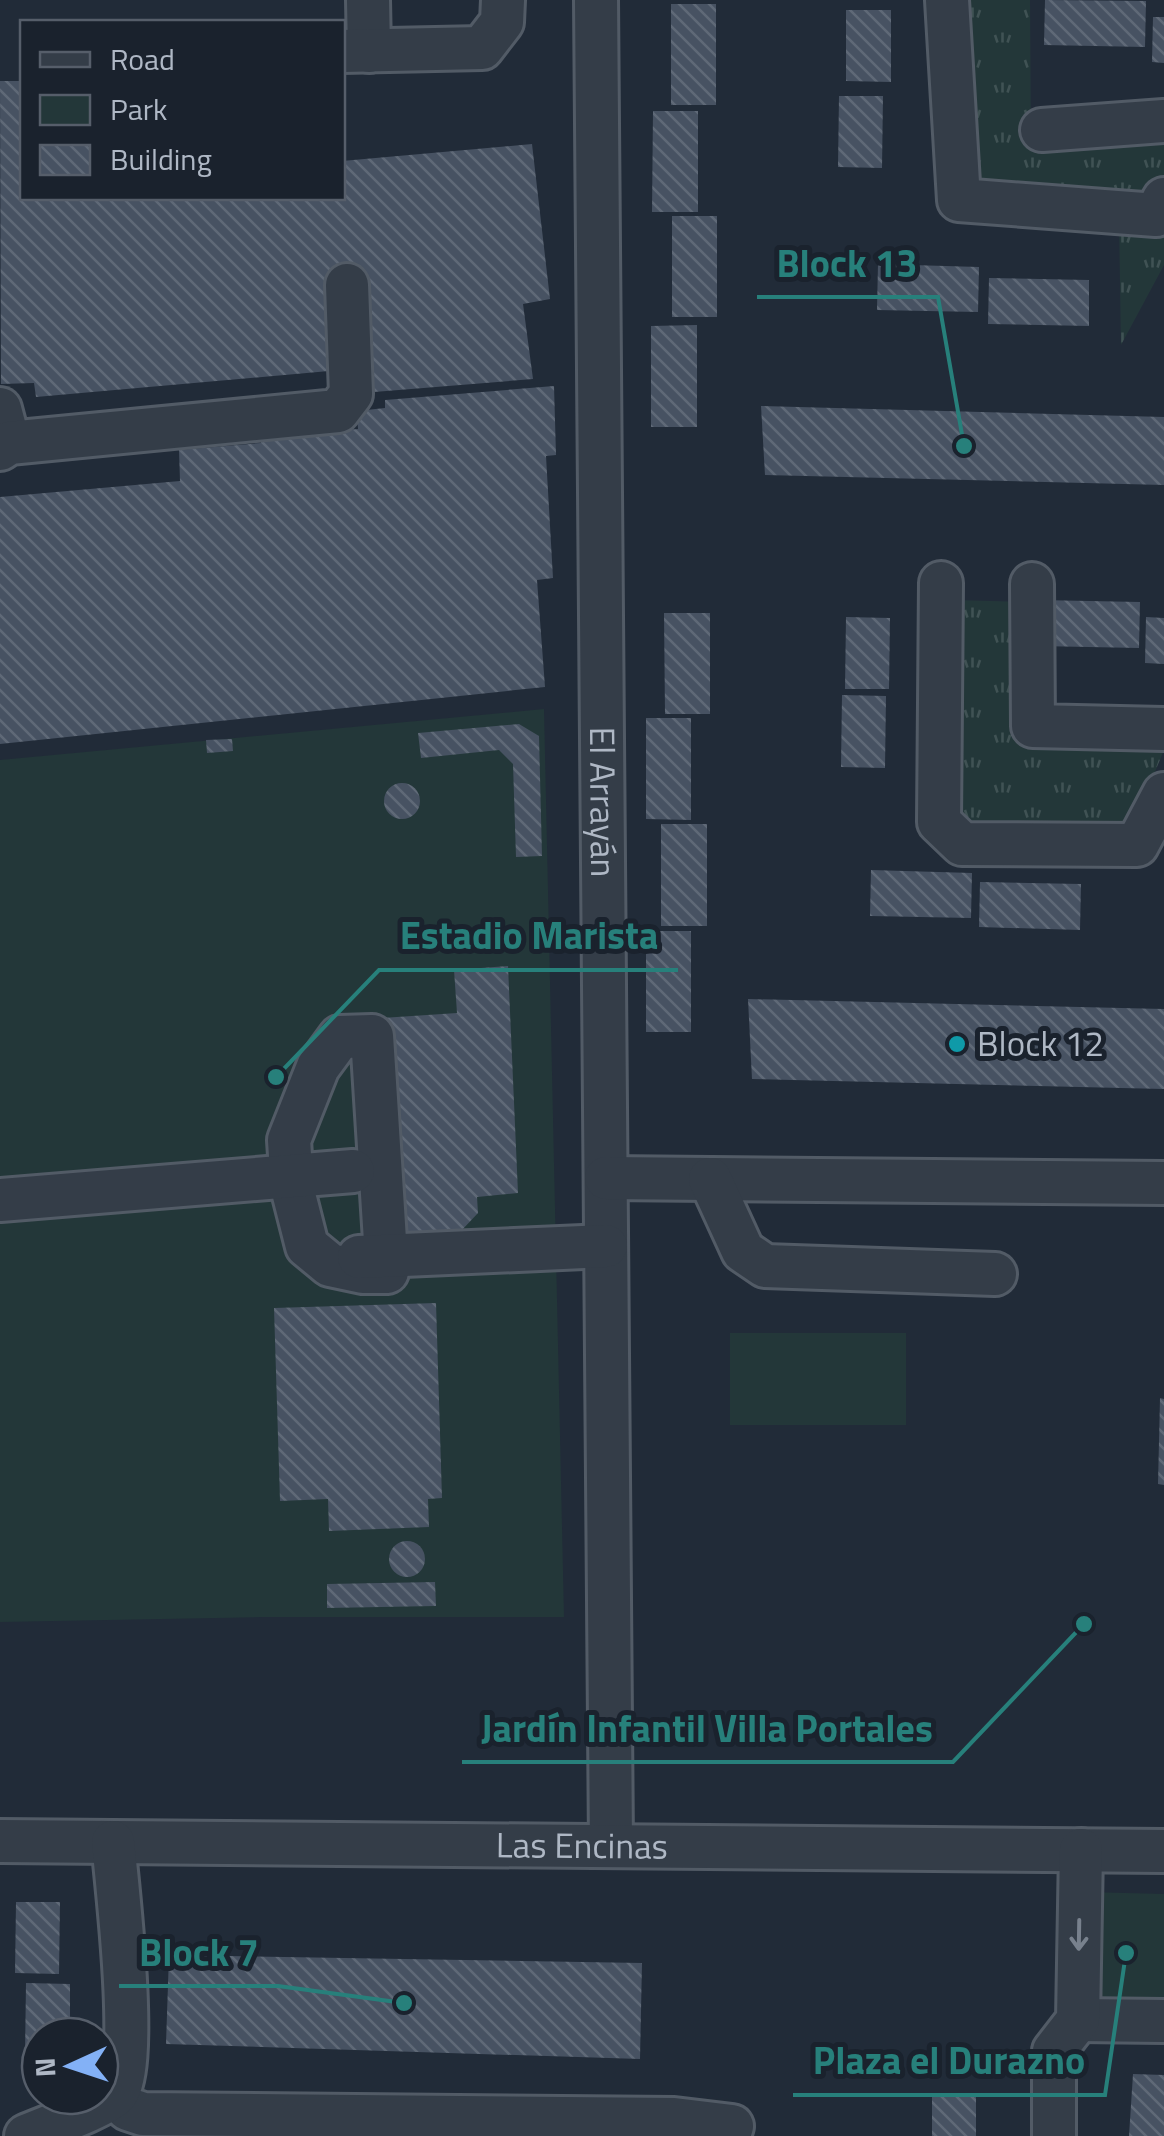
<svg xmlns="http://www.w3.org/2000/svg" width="1164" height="2136" font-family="'Titillium Web',sans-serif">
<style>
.grass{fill:url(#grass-tufts)}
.park{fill:#233739}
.building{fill:url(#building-back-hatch)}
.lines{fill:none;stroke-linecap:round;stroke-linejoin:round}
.minor-casing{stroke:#525b66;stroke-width:48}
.minor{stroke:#343d48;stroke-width:42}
.oneway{stroke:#78818d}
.culture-dot{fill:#0f9aa8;stroke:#1a222d;stroke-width:4}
.labels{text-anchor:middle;stroke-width:10;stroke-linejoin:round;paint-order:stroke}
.street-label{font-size:35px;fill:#afb8c5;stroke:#1a222d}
.poi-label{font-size:35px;fill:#afb8c5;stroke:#1a222d;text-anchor:start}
.leader{fill:none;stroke:#27807b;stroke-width:4}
.callout-dot{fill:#27807b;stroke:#1a222d;stroke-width:4}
.callout-label{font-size:38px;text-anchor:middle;font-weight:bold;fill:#27807b;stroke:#1a222d;stroke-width:10;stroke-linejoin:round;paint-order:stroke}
</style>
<defs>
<pattern id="grass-tufts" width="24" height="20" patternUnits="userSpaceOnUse" patternTransform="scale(2.5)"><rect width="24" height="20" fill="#233739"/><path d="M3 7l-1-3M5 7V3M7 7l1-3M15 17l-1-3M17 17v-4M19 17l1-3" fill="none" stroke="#405254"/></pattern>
<pattern id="building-back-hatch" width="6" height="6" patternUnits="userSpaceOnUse" patternTransform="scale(2.5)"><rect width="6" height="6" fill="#475262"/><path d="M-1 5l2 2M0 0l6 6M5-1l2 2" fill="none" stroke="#5f6977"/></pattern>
</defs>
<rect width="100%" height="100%" fill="#212b38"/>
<!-- grass -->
<g class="grass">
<path d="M 960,0 L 1030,0 L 1031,146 L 1164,145 L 1164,199 L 1156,233 L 1164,235 L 1164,265 L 1121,345 L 1119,218 L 961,219 Z"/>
<path d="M 953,600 L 1028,602 L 1028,739 L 1164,750 L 1130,832 L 973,836 L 951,812 Z"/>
</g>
<!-- park -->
<g class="park">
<path d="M 544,709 L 564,1617 L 263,1617 L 0,1622 L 0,760 Z"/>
<rect x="730" y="1333" width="176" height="92"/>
<path d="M 1087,1892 L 1164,1894 L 1164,2013 L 1088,2012 Z"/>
</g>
<!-- building -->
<g class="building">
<path d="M 1045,0 L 1146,1 L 1145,47 L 1044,45 Z"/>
<rect x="671" y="4" width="45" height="101"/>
<path d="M 846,10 L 891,10 L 891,82 L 846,81 Z"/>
<path d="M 1153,17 L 1164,17 L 1164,63 L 1152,62 Z"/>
<path d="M 0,81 L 22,81 L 22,198 L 342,198 L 342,161 L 532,144 L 550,299 L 523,304 L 533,379 L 374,392 L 361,266 L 333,271 L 340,370 L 36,397 L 34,383 L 1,384 Z"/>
<path d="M 839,96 L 883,96 L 882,168 L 838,167 Z"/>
<path d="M 653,111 L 698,111 L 698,212 L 652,212 Z"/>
<rect x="672" y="216" width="45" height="101"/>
<path d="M 878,264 L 979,267 L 978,312 L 877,310 Z"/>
<path d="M 989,278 L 1089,280 L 1089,326 L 988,324 Z"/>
<path d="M 697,325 L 697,427 L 651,427 L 651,326 Z"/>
<path d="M 554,386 L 556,455 L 546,456 L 553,578 L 537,580 L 545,687 L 0,744 L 0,497 L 180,481 L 179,450 L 261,443 L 261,437 L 358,429 L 357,411 L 385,408 L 385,400 Z"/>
<path d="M 761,406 L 1164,417 L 1164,485 L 765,475 Z"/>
<path d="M 1039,600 L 1140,602 L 1139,648 L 1038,646 Z"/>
<path d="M 664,613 L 710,613 L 710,714 L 665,714 Z"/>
<path d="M 846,617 L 890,618 L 889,689 L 845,689 Z"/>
<path d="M 1146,617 L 1164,618 L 1164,664 L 1145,663 Z"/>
<path d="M 842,695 L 886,696 L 885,768 L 841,767 Z"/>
<path d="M 646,718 L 691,718 L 691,820 L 646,819 Z"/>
<path d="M 519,724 L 539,736 L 542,856 L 516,857 L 513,764 L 499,750 L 421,758 L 418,733 Z"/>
<path d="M 232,739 L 233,751 L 207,753 L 206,740 Z"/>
<circle cx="402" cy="801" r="18"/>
<rect x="661" y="824" width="46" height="102"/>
<path d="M 871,870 L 972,873 L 971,918 L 870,916 Z"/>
<path d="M 980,882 L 1081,884 L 1080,930 L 979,927 Z"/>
<rect x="646" y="931" width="45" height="101"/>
<path d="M 508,966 L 518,1193 L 477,1197 L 478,1213 L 461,1231 L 399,1243 L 382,1018 L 457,1013 L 454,970 Z"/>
<path d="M 748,999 L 1164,1009 L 1164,1089 L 752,1079 Z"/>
<path d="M 436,1303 L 442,1498 L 428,1499 L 429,1527 L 329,1531 L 328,1499 L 280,1501 L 274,1308 Z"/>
<path d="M 1160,1398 L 1164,1399 L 1164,1485 L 1158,1484 Z"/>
<circle cx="407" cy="1559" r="18"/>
<path d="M 435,1582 L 436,1606 L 327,1608 L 327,1584 Z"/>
<path d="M 16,1902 L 60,1902 L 59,1974 L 15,1973 Z"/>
<path d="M 169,1955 L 642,1963 L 640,2059 L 166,2044 Z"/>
<path d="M 26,1983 L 70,1984 L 70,2036 L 40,2036 L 40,2055 L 25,2055 Z"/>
<path d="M 1133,2074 L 1164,2075 L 1164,2136 L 1129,2136 Z"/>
<rect x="932" y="2093" width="44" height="43"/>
</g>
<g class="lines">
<defs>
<g id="minor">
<path d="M 368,0 L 369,51"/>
<path id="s1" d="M 596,0 L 611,1846"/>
<path d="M 947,0 L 959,200 L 1156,215 L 1164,199"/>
<path d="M 342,51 L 482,48 L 502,22 L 503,0"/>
<path d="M 1042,130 L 1164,121"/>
<path d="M 0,409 L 9,443"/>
<path d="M 0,449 L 9,443 L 338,411 L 351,394 L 347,285"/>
<path d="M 941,583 L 939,822 L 962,844 L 1137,845 L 1164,794"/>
<path d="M 1032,584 L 1033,726 L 1164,729"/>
<path d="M 372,1036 L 387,1272 L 363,1272 L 330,1265 L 307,1246 L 292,1187 L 289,1140 L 318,1067 L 340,1037 Z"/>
<path d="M 606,1178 L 1164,1183"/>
<path d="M 710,1179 L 743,1251 L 765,1266 L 995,1274"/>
<path d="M 0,1200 L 353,1171"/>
<path d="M 359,1257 L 606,1246"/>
<path id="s2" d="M 0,1841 L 1164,1851"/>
<path d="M 1078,2020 L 1164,2021"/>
<path d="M 115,2097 L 128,2109 L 143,2114 L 674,2119 L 732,2126 L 729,2136"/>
<path d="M 26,2136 C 44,2128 106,2106 116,2094 C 139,2068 117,1884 113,1842"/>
<path d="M 1054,2136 L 1054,2051 L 1078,2020 L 1081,1850"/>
</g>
</defs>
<!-- minor casing -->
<use href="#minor" class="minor-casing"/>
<!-- minor -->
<use href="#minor" class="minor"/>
</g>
<!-- one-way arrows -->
<defs><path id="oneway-shaft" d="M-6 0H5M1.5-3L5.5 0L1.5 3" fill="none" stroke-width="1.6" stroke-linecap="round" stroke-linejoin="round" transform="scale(2.5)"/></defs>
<use class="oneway" href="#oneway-shaft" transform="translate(1079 1935) rotate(91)"/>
<!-- markers -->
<circle class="culture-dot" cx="957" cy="1044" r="10"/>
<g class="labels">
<!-- street labels -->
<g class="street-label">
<text dy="12" stroke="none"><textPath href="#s1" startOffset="802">El Arrayán</textPath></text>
<text dy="12" stroke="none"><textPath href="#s2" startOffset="582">Las Encinas</textPath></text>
</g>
<!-- poi labels -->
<g class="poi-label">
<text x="977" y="1056">Block 12</text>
</g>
</g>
<!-- callouts -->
<path class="leader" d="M964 446L938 297H757M276 1077L379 970H678M1084 1624L953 1762H462M404 2003L278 1986H119M1126 1953L1105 2095H793"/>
<g class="callout-dot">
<circle cx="964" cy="446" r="10"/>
<circle cx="276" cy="1077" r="10"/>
<circle cx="1084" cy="1624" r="10"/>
<circle cx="404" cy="2003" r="10"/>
<circle cx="1126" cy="1953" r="10"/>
</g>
<g class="callout-label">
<text x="847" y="277">Block 13</text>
<text x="529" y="949">Estadio Marista</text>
<text x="707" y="1742">Jardín Infantil Villa Portales</text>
<text x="199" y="1966">Block 7</text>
<text x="949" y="2074">Plaza el Durazno</text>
</g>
<!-- legend -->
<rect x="20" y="20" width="325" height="180" fill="#1a222d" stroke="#565e6a" stroke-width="2.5"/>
<rect x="40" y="52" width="50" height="15" fill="#343d48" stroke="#565e6a" stroke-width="2.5"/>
<text x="110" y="70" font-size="30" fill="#afb8c5">Road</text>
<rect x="40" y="95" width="50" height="30" fill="#233739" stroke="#565e6a" stroke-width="2.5"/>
<text x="110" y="120" font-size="30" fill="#afb8c5">Park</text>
<rect x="40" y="145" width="50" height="30" fill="url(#building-back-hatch)" stroke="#565e6a" stroke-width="2.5"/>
<text x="110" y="170" font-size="30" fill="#afb8c5">Building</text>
<!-- north arrow -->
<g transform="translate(70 2066) rotate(267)"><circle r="48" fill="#1a222d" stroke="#565e6a" stroke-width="2.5"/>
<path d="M0-8L18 38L0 25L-18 38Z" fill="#83b1f6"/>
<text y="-15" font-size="28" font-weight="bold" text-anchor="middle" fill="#afb8c5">N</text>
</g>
</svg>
